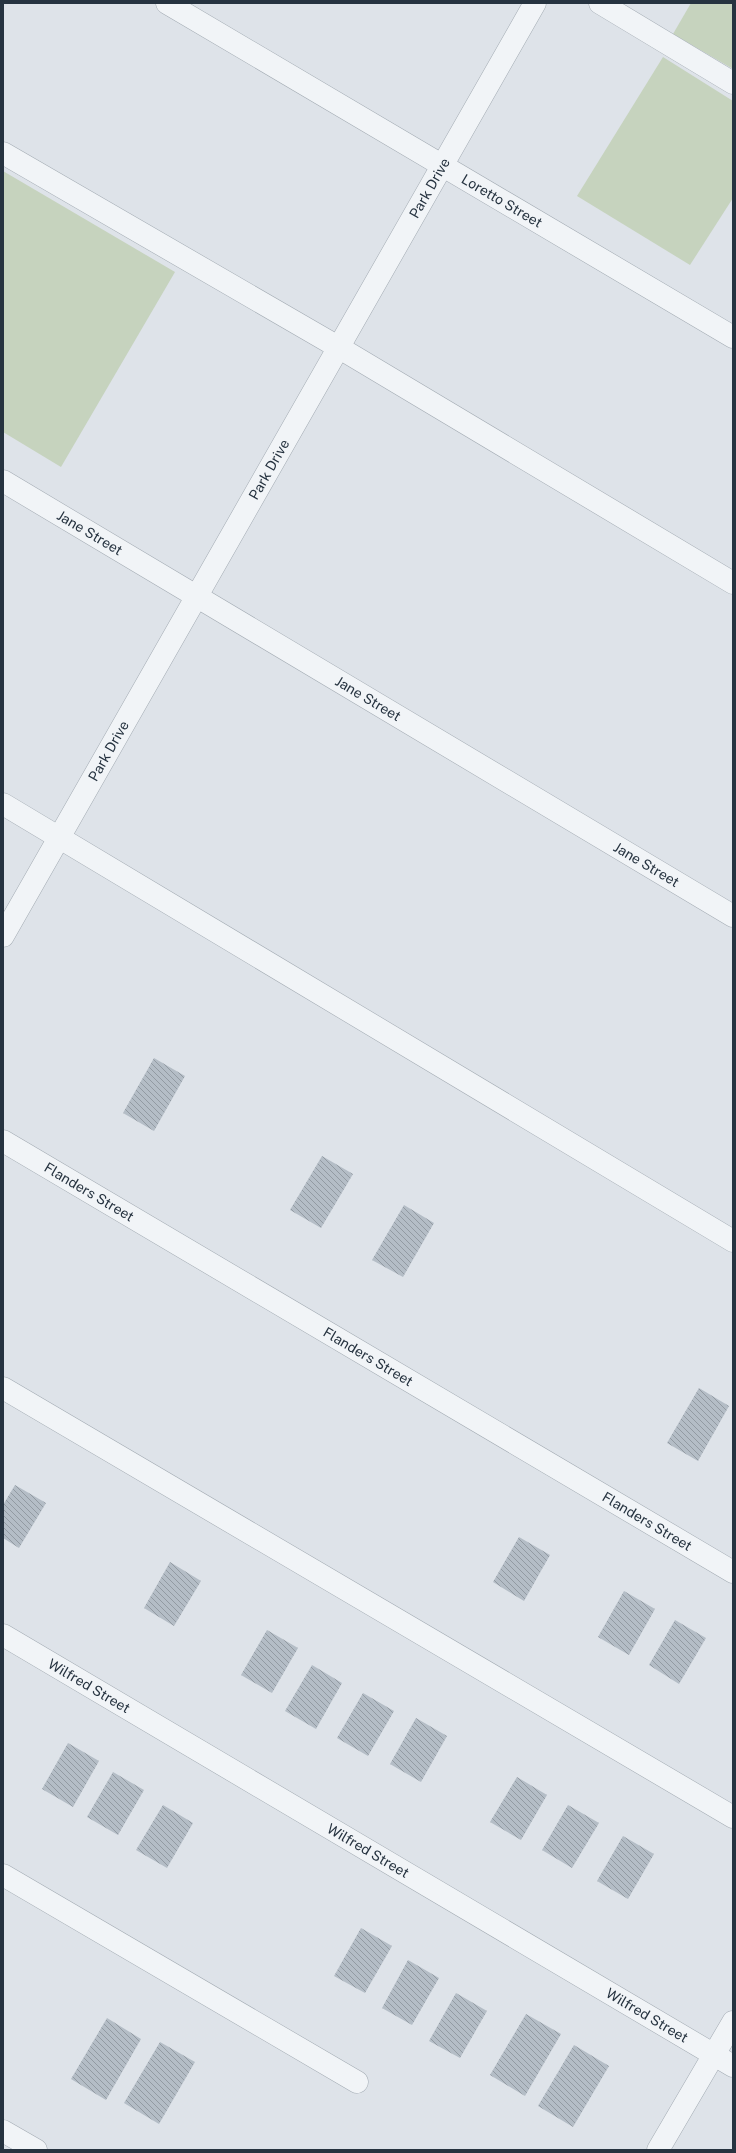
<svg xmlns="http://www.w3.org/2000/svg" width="736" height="2153" font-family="'Public Sans',sans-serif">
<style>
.green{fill:#c6d3be}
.building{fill:url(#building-back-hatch)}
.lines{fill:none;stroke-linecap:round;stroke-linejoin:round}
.minor-casing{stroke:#a3abb3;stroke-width:23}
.minor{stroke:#f1f4f7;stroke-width:22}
.labels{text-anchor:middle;stroke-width:3;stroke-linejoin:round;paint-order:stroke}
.street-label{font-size:14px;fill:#263340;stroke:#edf2f6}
</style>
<defs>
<pattern id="building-back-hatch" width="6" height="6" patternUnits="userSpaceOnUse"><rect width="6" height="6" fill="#b4bdc6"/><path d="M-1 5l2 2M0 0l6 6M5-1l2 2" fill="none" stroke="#929aa2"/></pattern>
</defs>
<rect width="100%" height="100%" fill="#dee3e9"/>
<!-- green -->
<g class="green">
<path d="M 691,3 L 733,3 L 733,69 L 673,34 Z"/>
<path d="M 663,57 L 733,101 L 733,198 L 690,265 L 577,196 Z"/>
<path d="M 3,171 L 175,272 L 61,467 L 3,432 Z"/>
</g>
<!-- building -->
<g class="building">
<path d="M 154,1058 L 185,1076 L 154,1131 L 123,1113 Z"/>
<path d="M 322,1156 L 353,1174 L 321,1228 L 290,1210 Z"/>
<path d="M 404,1205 L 434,1223 L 403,1277 L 372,1260 Z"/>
<path d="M 699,1388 L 729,1406 L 698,1461 L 667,1443 Z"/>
<path d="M 15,1485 L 46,1503 L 19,1548 L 3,1538 L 3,1505 Z"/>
<path d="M 519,1537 L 550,1555 L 524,1601 L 493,1582 Z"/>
<path d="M 170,1562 L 201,1581 L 174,1626 L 144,1608 Z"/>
<path d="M 624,1591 L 655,1609 L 629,1655 L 598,1637 Z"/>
<path d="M 675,1620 L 706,1638 L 679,1684 L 649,1665 Z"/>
<path d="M 267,1630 L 298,1648 L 272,1693 L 241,1675 Z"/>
<path d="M 312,1665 L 342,1683 L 316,1729 L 285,1711 Z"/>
<path d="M 363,1693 L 394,1711 L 368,1756 L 337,1738 Z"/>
<path d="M 416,1718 L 447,1736 L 421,1782 L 390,1764 Z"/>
<path d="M 68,1743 L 99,1761 L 73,1807 L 42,1789 Z"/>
<path d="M 113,1772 L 144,1790 L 118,1835 L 87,1817 Z"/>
<path d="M 517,1777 L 547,1795 L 521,1840 L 490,1822 Z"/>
<path d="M 163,1805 L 193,1823 L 167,1868 L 136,1850 Z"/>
<path d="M 568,1805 L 599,1823 L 572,1868 L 542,1850 Z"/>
<path d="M 623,1836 L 654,1854 L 628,1899 L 597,1881 Z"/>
<path d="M 361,1928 L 392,1946 L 365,1993 L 334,1976 Z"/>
<path d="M 408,1960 L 439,1978 L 412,2025 L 382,2008 Z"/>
<path d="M 456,1993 L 487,2011 L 460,2058 L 429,2041 Z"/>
<path d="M 526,2014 L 561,2034 L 525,2096 L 490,2075 Z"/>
<path d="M 107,2018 L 141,2039 L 106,2100 L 71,2079 Z"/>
<path d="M 160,2042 L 195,2062 L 159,2124 L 124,2103 Z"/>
<path d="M 574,2045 L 609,2066 L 573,2127 L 538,2106 Z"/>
</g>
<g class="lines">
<defs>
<g id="minor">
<path id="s1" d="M 167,3 L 733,337"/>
<path d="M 600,3 L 733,83"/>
<path d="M 3,153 L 338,347 L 733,583"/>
<path id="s2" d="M 3,481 L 733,916"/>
<path d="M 3,804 L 733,1241"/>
<path id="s3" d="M 3,936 L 535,3"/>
<path id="s4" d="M 3,1141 L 733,1572"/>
<path d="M 3,1388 L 733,1817"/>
<path id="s5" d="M 3,1635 L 733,2066"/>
<path d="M 3,1875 L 357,2082"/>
<path d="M 3,2131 L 36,2150"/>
<path d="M 658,2150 L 733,2022"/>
</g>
</defs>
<!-- minor casing -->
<use href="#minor" class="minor-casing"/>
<!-- minor -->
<use href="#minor" class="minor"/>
</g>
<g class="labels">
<!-- street labels -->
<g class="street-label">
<text dy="5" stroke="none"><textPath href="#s3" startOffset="861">Park Drive</textPath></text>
<text dy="5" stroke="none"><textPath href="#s1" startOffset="389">Loretto Street</textPath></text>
<text dy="5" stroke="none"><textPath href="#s3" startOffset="537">Park Drive</textPath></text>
<text dy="5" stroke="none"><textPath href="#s2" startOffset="101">Jane Street</textPath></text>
<text dy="5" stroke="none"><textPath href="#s2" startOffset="425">Jane Street</textPath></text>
<text dy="5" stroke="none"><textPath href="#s3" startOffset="213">Park Drive</textPath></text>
<text dy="5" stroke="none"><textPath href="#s2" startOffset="749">Jane Street</textPath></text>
<text dy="5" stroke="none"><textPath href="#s4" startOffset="100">Flanders Street</textPath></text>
<text dy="5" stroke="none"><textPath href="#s4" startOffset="424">Flanders Street</textPath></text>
<text dy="5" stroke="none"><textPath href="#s4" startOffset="748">Flanders Street</textPath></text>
<text dy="5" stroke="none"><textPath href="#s5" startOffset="100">Wilfred Street</textPath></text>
<text dy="5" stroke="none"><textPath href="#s5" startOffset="424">Wilfred Street</textPath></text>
<text dy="5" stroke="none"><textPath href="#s5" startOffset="748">Wilfred Street</textPath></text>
</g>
</g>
<!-- border -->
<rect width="736" height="2153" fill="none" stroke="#263340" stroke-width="8"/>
</svg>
